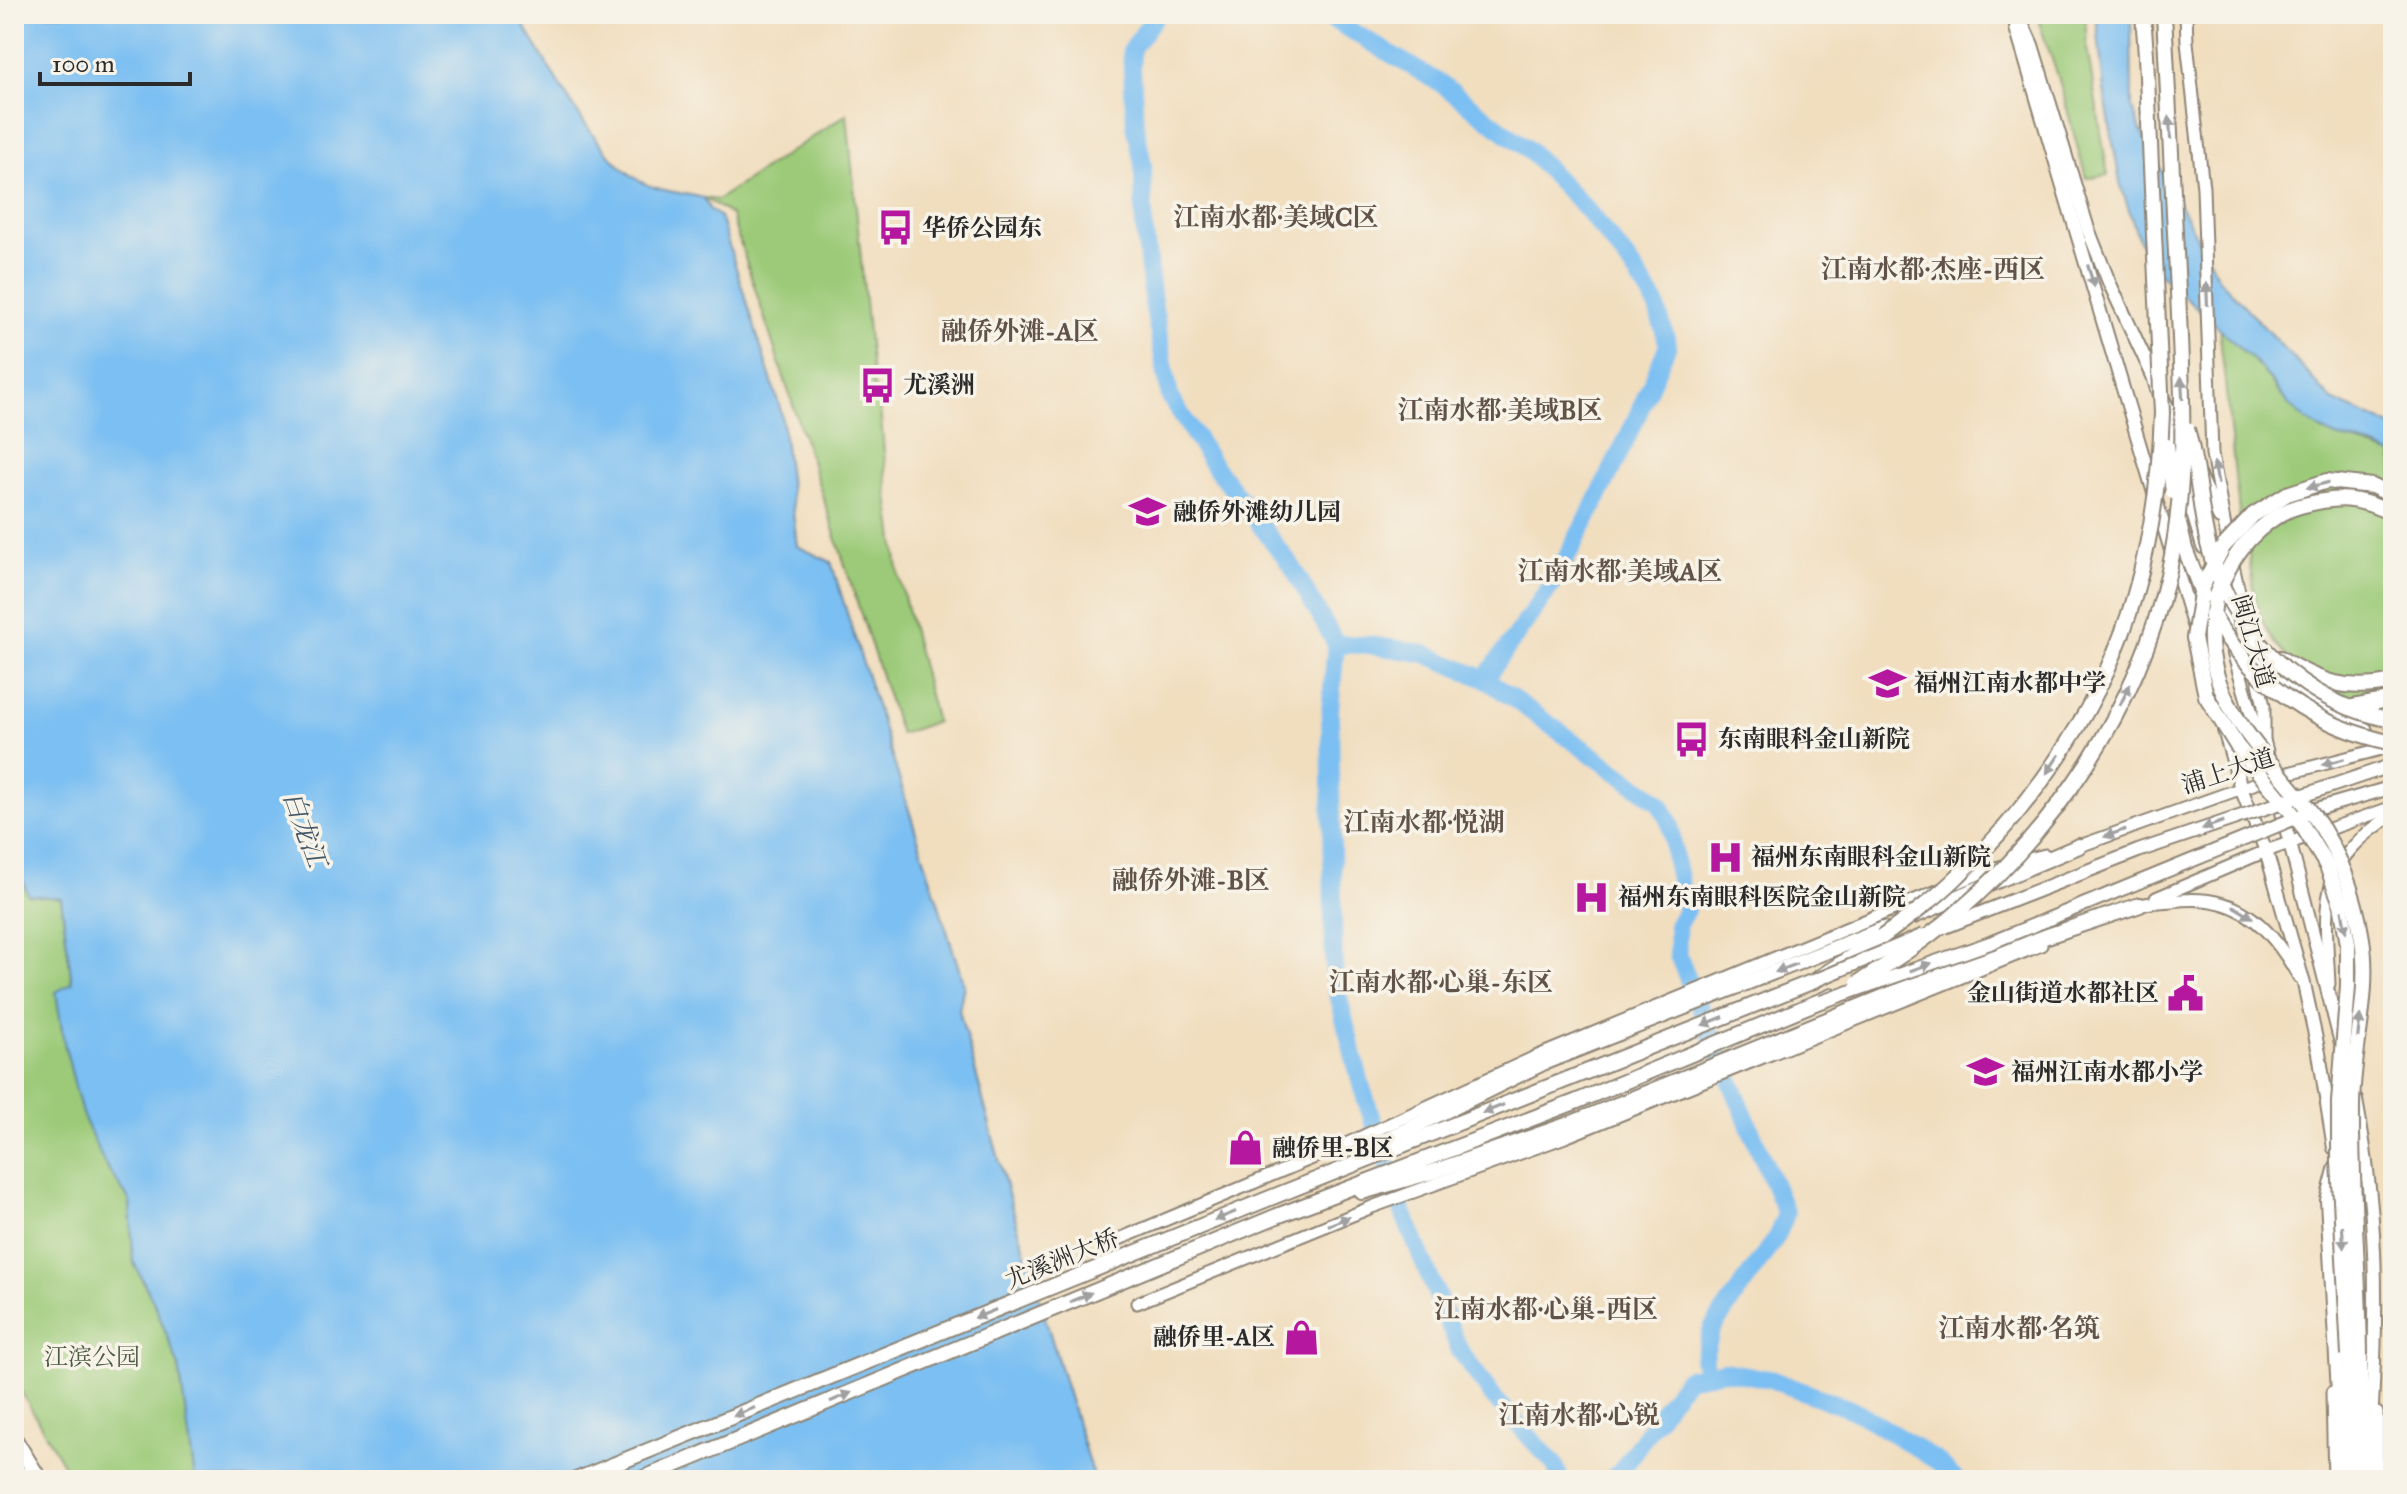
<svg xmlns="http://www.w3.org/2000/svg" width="2407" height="1494" font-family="'IM FELL Great Primer','Noto Serif SC',serif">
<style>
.green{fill:#9cca78;stroke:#647a52;stroke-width:2}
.water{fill:#7bbff2;stroke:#53758e;stroke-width:2}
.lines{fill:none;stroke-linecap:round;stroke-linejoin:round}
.river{stroke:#7bbff2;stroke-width:18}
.secondary-casing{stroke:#8e8475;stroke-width:15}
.primary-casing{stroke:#8e8475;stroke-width:16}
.highway-casing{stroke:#8e8475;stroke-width:18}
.secondary{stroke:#fff;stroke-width:11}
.primary{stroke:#fff;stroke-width:12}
.highway{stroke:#fff;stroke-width:14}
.primary-bridge-casing{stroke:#8e8475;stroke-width:16;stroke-linecap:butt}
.highway-bridge-casing{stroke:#8e8475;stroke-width:18;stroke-linecap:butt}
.primary-bridge{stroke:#fff;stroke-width:12}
.highway-bridge{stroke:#fff;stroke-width:14}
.oneway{fill:#a0a0a0}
.labels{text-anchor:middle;stroke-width:7;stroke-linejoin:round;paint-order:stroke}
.poi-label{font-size:24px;font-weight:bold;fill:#2b2b2b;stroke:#f7f3e8;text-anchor:start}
.street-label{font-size:24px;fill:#2b2b2b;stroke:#f7f3e8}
.park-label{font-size:24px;fill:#4d5b42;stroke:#f7f3e8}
.neighbourhood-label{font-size:26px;font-weight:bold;fill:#625348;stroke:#f7f3e8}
.water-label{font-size:26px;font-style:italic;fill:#435767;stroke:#f7f3e8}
</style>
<rect width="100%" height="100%" fill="#f7f3e8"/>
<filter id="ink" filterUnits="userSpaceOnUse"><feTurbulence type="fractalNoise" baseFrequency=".0125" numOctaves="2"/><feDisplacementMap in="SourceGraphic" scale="16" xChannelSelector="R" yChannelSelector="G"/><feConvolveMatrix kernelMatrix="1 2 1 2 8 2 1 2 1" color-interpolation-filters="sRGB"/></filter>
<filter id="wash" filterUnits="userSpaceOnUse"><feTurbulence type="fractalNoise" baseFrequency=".006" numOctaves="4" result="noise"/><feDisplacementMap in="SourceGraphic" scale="32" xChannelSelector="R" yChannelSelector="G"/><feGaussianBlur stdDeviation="1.8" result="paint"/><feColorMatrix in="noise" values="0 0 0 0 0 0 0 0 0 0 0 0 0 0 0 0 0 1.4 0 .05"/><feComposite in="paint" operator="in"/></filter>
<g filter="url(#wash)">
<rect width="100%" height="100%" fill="#f1debf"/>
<!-- green -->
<g class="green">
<path d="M 2036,14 L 2085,14 L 2087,48 L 2108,175 L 2086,178 L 2058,76 Z"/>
<path d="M 847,114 L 873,384 L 879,397 L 888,496 L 899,577 L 936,722 L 900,734 L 731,215 L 704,198 L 717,200 Z"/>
<path d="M 2219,326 L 2261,368 L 2279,393 L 2321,430 L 2393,455 L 2393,711 C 2379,707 2365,705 2351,699 C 2316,685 2275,654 2261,618 C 2251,591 2250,561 2247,533 L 2241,531 Z"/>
<path d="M 14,855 L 28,894 L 61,897 L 72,984 L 104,1163 L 130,1201 L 133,1261 L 156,1307 L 179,1367 L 196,1480 L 72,1480 L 14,1379 Z"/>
</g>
<!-- water -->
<g class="water">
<path d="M 14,14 L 517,14 C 546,60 593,152 638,180 C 655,191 684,193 704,198 L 709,209 L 720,217 L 781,411 L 797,546 L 831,562 L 964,985 L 959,1010 L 1009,1197 L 1094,1480 L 195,1479 L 179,1367 L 156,1307 L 133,1261 L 130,1201 L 104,1163 L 82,1114 L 64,1043 L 56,992 L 72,983 L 61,898 L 28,895 L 14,855 Z"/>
<path d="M 2096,14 L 2131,14 L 2132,107 L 2141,131 L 2219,279 L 2332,400 L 2393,427 L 2393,455 L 2375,447 L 2337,437 L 2321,430 L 2306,420 L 2288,404 L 2261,368 L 2149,263 L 2137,235 L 2120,183 L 2104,90 Z"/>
</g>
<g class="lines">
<!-- river -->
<g class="river">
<path d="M 1157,14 L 1131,50 L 1135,125 L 1143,165 L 1144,227 L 1153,302 L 1170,397 L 1212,463 L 1291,565 L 1336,644 L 1330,711 L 1334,979 L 1362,1088 L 1404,1215 L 1460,1351 L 1494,1398 L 1555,1465 L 1560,1480"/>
<path d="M 1323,14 L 1443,85 L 1530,151 L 1586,209 L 1627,260 L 1656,304 L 1668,345 L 1632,428 L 1597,500 L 1553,583 L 1485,679"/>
<path d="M 1336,644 L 1369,645 L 1423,653 L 1485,679 L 1659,802 L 1670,823 L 1675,860 L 1686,910 L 1677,926 L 1678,955 L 1786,1214 L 1777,1236 L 1712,1329 L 1703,1360 L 1709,1374"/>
<path d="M 1610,1480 L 1621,1471 L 1666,1405 L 1687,1378 L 1724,1371 L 1770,1379 L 1858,1412 L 1937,1461 L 1956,1480"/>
</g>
</g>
</g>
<g filter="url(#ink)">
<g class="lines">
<defs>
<g id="secondary">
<path d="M 2186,14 L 2187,42 L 2203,188 L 2212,454 L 2226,533 L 2264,706 L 2264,742"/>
<path d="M 2164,399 L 2180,434"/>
<path d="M 2199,475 L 2219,518"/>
<path d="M 2254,645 L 2273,671 L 2308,699 L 2366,729"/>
<path d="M 2074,848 L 2273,777 L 2393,746"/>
<path d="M 2156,898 L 2266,851 L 2393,807"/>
<path d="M 2135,907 C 2146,902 2160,902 2172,901 C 2237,892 2269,924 2299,977"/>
<path d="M 2329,984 C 2325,902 2316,863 2393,815"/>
<path d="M 1117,1240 L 1346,1144 L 1533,1058 L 1988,870 L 2045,855"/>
<path d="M 1137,1303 L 1372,1207 L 1565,1137 L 2041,945"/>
<path d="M 2332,1392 L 2334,1480"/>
<path d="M 2377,1413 L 2377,1480"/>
</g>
<g id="primary">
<path d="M 2018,14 L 2032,45 L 2088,229 L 2109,282 L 2153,376 L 2158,393"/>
<path d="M 2016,28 L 2194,628"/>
<path d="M 2164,415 L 2176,455"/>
<path d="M 2183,480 L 2203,547"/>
<path d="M 2217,595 L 2253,719 L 2264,742 L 2341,1043"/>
<path d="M 2224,730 L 2241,788 L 2266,851 L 2304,984 L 2319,1053 L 2334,1148"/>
<path d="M 2313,810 L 2393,787"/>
<path d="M 2356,1100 C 2368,1164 2375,1230 2375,1295 C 2376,1357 2371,1419 2368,1480"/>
<path d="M 2336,1166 L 2327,1200 L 2343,1480"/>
<path d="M 14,1464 L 24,1480"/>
</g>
<g id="highway">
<path d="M 2143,14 L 2146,55"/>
<path d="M 2280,658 C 2319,682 2347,692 2393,682"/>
<path d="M 1914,916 L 2079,846"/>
<path d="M 1366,1150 L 1545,1062 L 1883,929"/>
<path d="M 1362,1192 L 1435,1171 L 1572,1123 L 1970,962 L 2140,905"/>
<path d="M 2349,1355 L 2350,1480"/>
<path d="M 2360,1355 L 2362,1480"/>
<path d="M 14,1438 L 40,1480"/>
<path d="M 576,1480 L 1270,1198 L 1814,981 L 1882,937"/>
<path d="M 639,1480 L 1277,1216 L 1575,1102 L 1832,996"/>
</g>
</defs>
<!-- secondary casing -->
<use href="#secondary" class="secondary-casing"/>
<!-- primary casing -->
<use href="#primary" class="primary-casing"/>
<!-- highway casing -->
<use href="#highway" class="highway-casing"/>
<!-- secondary -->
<use href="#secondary" class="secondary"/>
<!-- primary -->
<use href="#primary" class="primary"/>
<!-- highway -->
<use href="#highway" class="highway"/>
<defs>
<g id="primary-bridge">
<path d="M 1945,927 L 2138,851 L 2393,765"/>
<path d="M 1814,981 L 1924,935"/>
<path d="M 1821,1002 L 1990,943 L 2303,815"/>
</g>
<g id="highway-bridge">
<path d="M 2187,429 C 2198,466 2199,506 2208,544 C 2229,632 2303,704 2393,720"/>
<path d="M 2167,446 L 2173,492"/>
<path d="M 2179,524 L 2185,549 L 2203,596"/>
<path d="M 2212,614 C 2251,683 2316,727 2393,743"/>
<path d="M 2352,707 L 2393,699"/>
<path d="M 1882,937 C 1908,918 1935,899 1958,876 C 2038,800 2105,701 2135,594 C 2152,536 2160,474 2162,413 L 2146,55"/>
<path d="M 1858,983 C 1890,963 1923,942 1952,917 C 2055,830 2138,708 2168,575 C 2189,482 2182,387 2178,292 C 2173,199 2169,107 2164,14"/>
<path d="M 2349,1355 L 2339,1161 L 2339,1102 L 2348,986 L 2348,944 L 2341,904 L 2327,866 L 2302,825 L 2237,746 L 2206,696 L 2194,638 L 2202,587 L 2223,547 L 2253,515 L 2287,494 L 2327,481 L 2372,486 L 2393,496"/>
<path d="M 2360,1355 C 2359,1273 2351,1190 2352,1107 C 2352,1052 2371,994 2362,939 C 2355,894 2341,854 2314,816 C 2270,756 2201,703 2212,619 C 2214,612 2214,603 2216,595 C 2219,586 2225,577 2229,568 C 2242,542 2271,514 2300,506 C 2339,496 2356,496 2393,514"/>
</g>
</defs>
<!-- primary-bridge casing -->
<use href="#primary-bridge" class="primary-bridge-casing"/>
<!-- highway-bridge casing -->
<use href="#highway-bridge" class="highway-bridge-casing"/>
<!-- primary-bridge -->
<use href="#primary-bridge" class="primary-bridge"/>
<!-- highway-bridge -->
<use href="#highway-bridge" class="highway-bridge"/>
</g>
<!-- one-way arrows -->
<defs><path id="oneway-solid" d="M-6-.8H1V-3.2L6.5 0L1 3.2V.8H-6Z" transform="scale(2)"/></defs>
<g class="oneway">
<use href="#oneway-solid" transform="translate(2170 128) rotate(-93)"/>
<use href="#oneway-solid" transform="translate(2091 276) rotate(73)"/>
<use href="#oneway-solid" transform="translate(2207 294) rotate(-92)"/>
<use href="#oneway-solid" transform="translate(2182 388) rotate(-93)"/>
<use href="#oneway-solid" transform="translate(2216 473) rotate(-100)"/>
<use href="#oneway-solid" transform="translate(2318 485) rotate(166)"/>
<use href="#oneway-solid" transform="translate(2125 695) rotate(-64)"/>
<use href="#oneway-solid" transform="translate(2333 762) rotate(165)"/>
<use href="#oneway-solid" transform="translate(2053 764) rotate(124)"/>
<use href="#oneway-solid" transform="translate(2213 825) rotate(161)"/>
<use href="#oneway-solid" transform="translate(2115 833) rotate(160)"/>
<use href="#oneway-solid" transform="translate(2243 912) rotate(31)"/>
<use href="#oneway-solid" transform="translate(2344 921) rotate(80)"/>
<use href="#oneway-solid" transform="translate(1921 967) rotate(-19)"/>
<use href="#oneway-solid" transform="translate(1786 968) rotate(159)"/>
<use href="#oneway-solid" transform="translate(1713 1021) rotate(158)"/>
<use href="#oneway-solid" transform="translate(2359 1026) rotate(-84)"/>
<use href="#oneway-solid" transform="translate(1493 1109) rotate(158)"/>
<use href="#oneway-solid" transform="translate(1225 1216) rotate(158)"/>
<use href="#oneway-solid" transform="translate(1339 1221) rotate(-22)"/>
<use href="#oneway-solid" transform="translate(2343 1237) rotate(87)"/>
<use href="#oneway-solid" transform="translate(1081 1297) rotate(-23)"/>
<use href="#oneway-solid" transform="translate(985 1314) rotate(158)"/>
<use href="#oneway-solid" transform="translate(841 1397) rotate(-23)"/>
<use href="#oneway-solid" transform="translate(744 1412) rotate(158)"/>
</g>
</g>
<!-- icons -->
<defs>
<symbol id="bus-bare" viewBox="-9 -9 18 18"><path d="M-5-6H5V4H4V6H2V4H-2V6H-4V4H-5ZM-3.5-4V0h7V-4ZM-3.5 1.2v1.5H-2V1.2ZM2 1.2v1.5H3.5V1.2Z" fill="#b5179e" stroke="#f7f3e8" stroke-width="2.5" paint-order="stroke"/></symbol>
<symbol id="school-bare" viewBox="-9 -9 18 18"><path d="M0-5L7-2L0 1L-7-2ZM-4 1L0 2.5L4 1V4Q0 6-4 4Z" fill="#b5179e" stroke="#f7f3e8" stroke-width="2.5" paint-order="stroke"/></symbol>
<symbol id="hospital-bare" viewBox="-9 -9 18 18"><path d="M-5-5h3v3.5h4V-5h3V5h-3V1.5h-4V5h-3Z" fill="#b5179e" stroke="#f7f3e8" stroke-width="2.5" paint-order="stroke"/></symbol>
<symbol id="civic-bare" viewBox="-9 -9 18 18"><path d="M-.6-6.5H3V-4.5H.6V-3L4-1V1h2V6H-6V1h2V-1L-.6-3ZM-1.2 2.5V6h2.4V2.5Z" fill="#b5179e" stroke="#f7f3e8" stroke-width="2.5" paint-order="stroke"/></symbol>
<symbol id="shop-bare" viewBox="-9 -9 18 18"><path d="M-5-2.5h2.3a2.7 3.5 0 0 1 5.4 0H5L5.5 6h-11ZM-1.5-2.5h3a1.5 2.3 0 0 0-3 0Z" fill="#b5179e" stroke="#f7f3e8" stroke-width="2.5" paint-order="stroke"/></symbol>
</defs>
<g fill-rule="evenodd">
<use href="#bus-bare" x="870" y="202" width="51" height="51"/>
<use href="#bus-bare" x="852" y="360" width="51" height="51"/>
<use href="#school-bare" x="1122" y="486" width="51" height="51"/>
<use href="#school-bare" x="1862" y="658" width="51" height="51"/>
<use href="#bus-bare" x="1666" y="714" width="51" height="51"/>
<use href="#hospital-bare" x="1700" y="832" width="51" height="51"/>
<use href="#hospital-bare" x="1566" y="872" width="51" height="51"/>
<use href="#civic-bare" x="2160" y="968" width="51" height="51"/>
<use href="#school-bare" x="1960" y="1046" width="51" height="51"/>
<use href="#shop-bare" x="1220" y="1122" width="51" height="51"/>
<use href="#shop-bare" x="1276" y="1312" width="51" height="51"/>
</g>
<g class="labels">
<!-- poi labels -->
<g class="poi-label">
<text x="922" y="236">华侨公园东</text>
<text x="903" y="393">尤溪洲</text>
<text x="1173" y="520">融侨外滩幼儿园</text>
<text x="1914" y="691">福州江南水都中学</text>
<text x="1718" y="747">东南眼科金山新院</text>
<text x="1751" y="865">福州东南眼科金山新院</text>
<text x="1618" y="905">福州东南眼科医院金山新院</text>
<text x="2159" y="1001" text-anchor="end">金山街道水都社区</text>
<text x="2011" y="1080">福州江南水都小学</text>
<text x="1272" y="1156">融侨里-B区</text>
<text x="1275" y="1345" text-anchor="end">融侨里-A区</text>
</g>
<!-- street labels -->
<g class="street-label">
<text transform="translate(2253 641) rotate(74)" y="8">闽江大道</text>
<text transform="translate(2228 771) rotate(-18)" y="8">浦上大道</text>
<text transform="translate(1062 1259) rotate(-22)" y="8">尤溪洲大桥</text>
</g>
<!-- park labels -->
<g class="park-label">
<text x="92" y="1365">江滨公园</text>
</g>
<!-- neighbourhood labels -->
<g class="neighbourhood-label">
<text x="1276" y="226">江南水都·美域C区</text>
<text x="1933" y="278">江南水都·杰座-西区</text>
<text x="1020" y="340">融侨外滩-A区</text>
<text x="1500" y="419">江南水都·美域B区</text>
<text x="1620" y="580">江南水都·美域A区</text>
<text x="1424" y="831">江南水都·悦湖</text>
<text x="1191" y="889">融侨外滩-B区</text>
<text x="1441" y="991">江南水都·心巢-东区</text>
<text x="1546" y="1318">江南水都·心巢-西区</text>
<text x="2019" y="1337">江南水都·名筑</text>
<text x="1579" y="1424">江南水都·心锐</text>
</g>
<!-- water labels -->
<g class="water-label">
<text transform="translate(305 829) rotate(70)" y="9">白龙江</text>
</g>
</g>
<!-- margin -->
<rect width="2407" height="1494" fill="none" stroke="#f7f3e8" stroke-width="48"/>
<!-- scale -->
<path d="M40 72v12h150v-12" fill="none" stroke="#2b2b2b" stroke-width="4"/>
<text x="52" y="72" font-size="24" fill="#2b2b2b" stroke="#f7f3e8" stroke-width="6" paint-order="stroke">100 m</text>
</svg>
